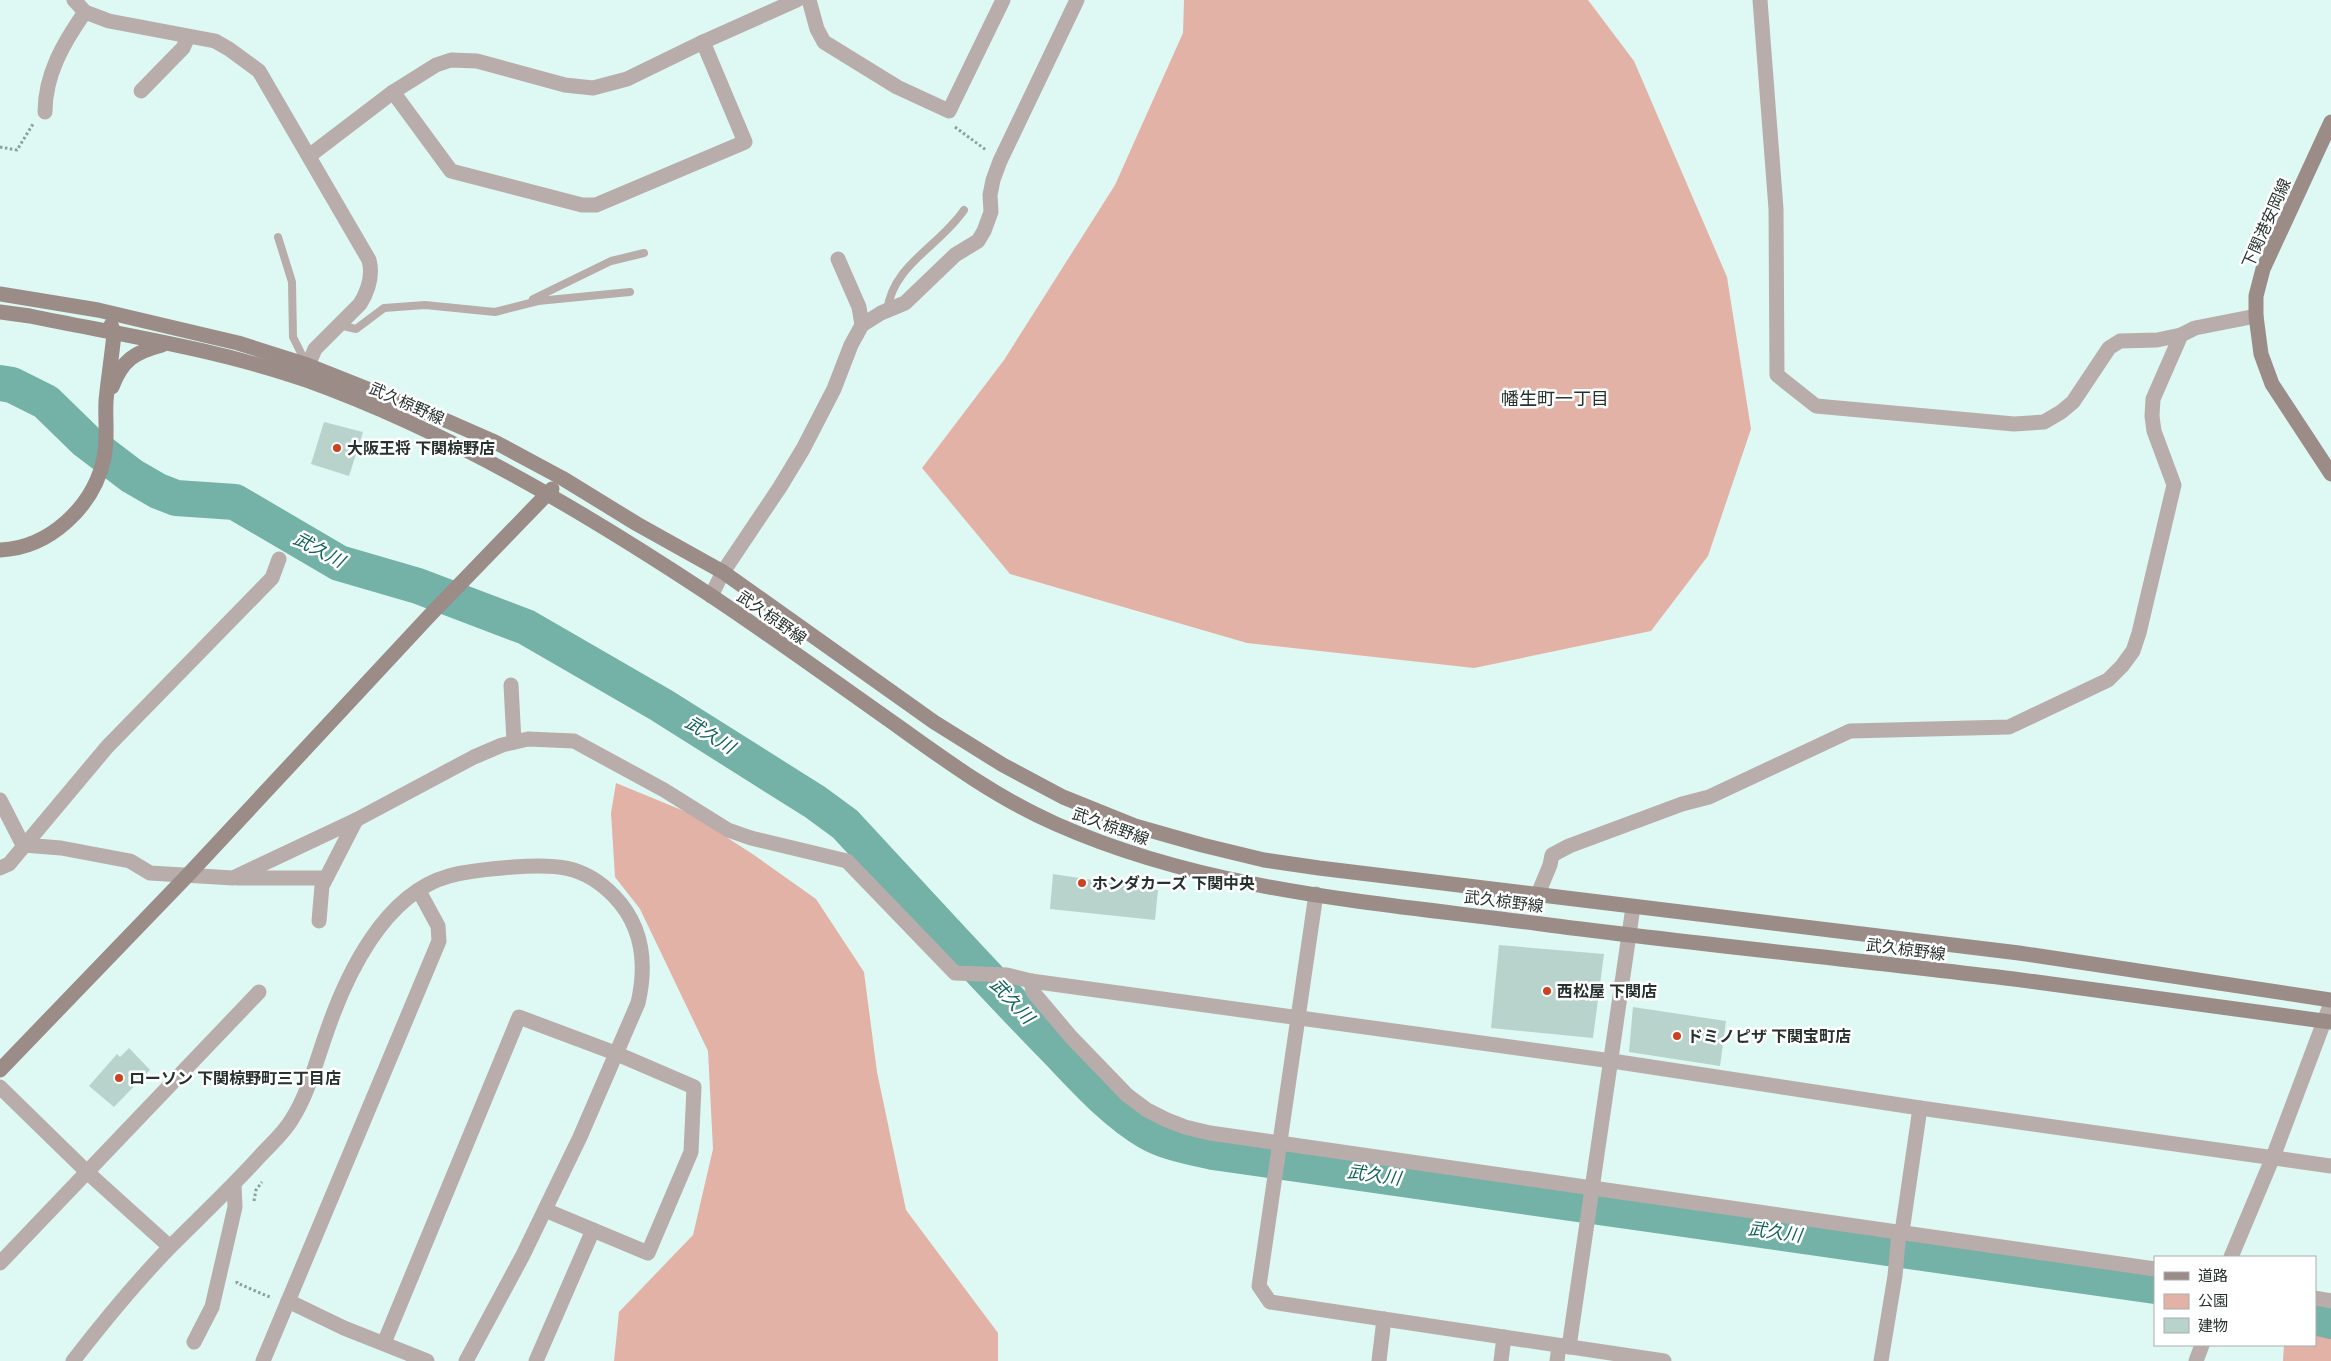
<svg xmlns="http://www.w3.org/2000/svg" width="2331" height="1361" font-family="'Space Grotesk','Noto Sans JP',sans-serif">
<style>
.green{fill:#e3b2a6}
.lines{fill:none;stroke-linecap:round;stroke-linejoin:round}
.river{stroke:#74b1a6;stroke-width:36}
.building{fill:#b8d2cc}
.path{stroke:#8ca09b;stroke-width:3;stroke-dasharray:2.5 2.5;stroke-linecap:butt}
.lane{stroke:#b8adaa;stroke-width:8}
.street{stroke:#b8adaa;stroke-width:15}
.secondary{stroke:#9b8c88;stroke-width:15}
.poi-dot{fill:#cc4222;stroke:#fff;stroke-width:2}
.labels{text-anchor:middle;stroke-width:5;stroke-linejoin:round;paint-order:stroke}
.street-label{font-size:16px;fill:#27322f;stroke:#fff}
.poi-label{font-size:16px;font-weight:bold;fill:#27322f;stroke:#fff;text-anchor:start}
.neighbourhood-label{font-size:18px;fill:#27322f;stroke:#fff}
.water-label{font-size:18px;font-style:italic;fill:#0d6257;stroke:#fff}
</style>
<rect width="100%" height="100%" fill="#def9f3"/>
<!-- green -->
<g class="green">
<path d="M 1184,0 L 1588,0 L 1634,61 L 1727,277 L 1751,429 L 1708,556 L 1651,631 L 1474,668 L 1247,643 L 1010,574 L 922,468 L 1004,360 L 1115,185 L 1183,33 Z"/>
<path d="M 616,783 L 689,813 L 754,855 L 816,899 L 864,972 L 877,1072 L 906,1210 L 998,1333 L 998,1361 L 614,1361 L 619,1312 L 693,1235 L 713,1149 L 708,1051 L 640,909 L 615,877 L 611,813 Z"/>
<path d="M 2315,1331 L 2331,1336 L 2331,1361 L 2283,1361 L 2284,1345 L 2315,1345 Z"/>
</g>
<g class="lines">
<!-- river -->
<g class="river">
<path d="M 0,383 L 12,385 L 46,402 L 86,441 L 132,476 L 158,491 L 176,498 L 235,502 L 339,563 L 418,586 L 526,627 L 661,705 L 815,802 L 845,824 C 912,896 978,969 1047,1040 C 1078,1071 1109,1109 1148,1132 C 1167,1143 1191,1147 1213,1152 L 2155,1286"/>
<path d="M 2315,1317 L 2331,1321"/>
</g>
</g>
<!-- building -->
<g class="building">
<path d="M 324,422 L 363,432 L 349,476 L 311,464 Z"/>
<path d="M 1053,874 L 1158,890 L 1155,920 L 1050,909 Z"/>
<path d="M 1499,945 L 1604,954 L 1593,1038 L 1491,1028 Z"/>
<path d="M 1633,1007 L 1726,1021 L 1720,1066 L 1629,1052 Z"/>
<path d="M 129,1048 L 150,1070 L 114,1107 L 89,1086 L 117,1054 L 120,1057 Z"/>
</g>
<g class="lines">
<!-- path -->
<g class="path">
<path d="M 955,127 L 986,150"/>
<path d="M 0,147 L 17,150 L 33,124"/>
<path d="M 254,1201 L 256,1190 L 262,1182"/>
<path d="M 237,1281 L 237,1283 L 272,1298"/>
</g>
<!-- lane -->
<g class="lane">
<path d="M 278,237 L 292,282 L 293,337 L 306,363"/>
<path d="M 533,299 L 611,261 L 644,253"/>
<path d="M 887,311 C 893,264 939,247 964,210"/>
<path d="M 339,325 L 356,329 L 384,308 L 425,305 L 495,312 L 538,301 L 630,292"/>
</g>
<!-- street -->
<g class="street">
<path d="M 74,0 L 85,12 L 109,21 L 215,41 L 229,49 L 259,71 L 369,260 C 373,275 368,291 360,304 L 315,349 L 303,377"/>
<path d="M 809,0 L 817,29 L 824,42 L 897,87 L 949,111 L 1003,0"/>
<path d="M 1760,0 L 1776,209 L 1777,375 L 1816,406 L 2014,424 L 2044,422 L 2061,412 L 2073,402 L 2109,348 L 2120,341 L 2157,340 L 2181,335 L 2195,328 L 2256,316"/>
<path d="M 141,91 L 183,48 L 188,37"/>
<path d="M 393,92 L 451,171 L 582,205 L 596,205 L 745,142 L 703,42"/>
<path d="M 45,112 C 45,74 64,42 85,12"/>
<path d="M 309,156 L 393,92 L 436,65 L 451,60 L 477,61 L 565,85 L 593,88 L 627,79 L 703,42 L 797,0"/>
<path d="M 838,259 L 859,307 L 862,325"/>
<path d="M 711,596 L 723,572 L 780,487 L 803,449 L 834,389 L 851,345 L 862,325 L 881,313 L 905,303 L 955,255 L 978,241 L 984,231 L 991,212 L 990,195 L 993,180 L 1000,161 L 1077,0"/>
<path d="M 511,685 L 514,742"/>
<path d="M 0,800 L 23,845"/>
<path d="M 23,845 L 61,848 L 130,861 L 150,873 L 233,878 L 356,820 L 474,757 L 502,745 L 528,739 L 574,741 L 664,790 L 728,830 L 751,838 L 847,861 L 955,973 L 1007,975 L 1031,981 L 1612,1061 L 1920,1108 L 2331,1166"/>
<path d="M 0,868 L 9,864 L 107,747 L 272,578 L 279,559"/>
<path d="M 237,878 L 325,878"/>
<path d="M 1316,894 L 1259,1286 L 1270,1302 L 1664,1361"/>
<path d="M 1538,894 L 1550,865 L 1552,855 L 1569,846 L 1682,804 L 1709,797 L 1850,731 L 2009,727 L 2108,680 L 2122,666 L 2133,651 L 2139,633 L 2174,485 L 2154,431 L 2152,416 L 2153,399 L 2181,335"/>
<path d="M 319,921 L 322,886 L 356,820"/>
<path d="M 1031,981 L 1033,992 L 1071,1037 L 1127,1095 L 1147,1110 L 1167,1120 L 1185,1127 L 1210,1133 L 2155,1269"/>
<path d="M 0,1087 L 87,1172 L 170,1247"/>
<path d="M 1902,1232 L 1920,1108"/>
<path d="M 2231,1257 L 2273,1157 L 2331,1003"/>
<path d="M 0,1263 L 259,992"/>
<path d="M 2315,1298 L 2331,1301"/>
<path d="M 288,1301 L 344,1328 L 427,1361"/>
<path d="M 194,1342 L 212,1307 L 235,1207 L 234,1184"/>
<path d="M 384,1343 L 519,1017 L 615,1053 L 694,1087 L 691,1152 L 648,1253 L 545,1210"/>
<path d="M 1569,1347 L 1633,907"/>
<path d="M 73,1361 C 104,1321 136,1282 171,1246 C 201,1216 231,1188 259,1157 C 270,1145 284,1133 292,1119 C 308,1094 316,1062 326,1034 C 346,975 384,894 449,876 C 469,870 491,869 513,867 C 554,864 583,864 614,896 C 643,926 647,964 638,1003 L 580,1137 L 523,1255 L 466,1361"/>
<path d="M 263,1361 L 439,941 L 438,926 L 419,891"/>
<path d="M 536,1361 L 593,1230"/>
<path d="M 1379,1361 L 1384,1319"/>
<path d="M 1501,1361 L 1504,1337"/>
<path d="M 1557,1361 L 1559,1346"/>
<path d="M 1881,1361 L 1895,1276 L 1899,1231"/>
<path d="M 2196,1361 L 2202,1345"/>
</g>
<!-- secondary -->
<g class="secondary">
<path d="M 2331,122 L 2263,269 L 2256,296 L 2256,316 L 2261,354 L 2272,384 L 2331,474"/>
<path d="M 0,294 L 98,310 L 238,343 L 307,365 L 438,417 L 495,442 L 562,478 L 637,524 L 723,572 L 934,722 L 1003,765 L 1063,797 L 1135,826 L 1202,845 L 1264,860 L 1319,868 L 2019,953 L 2331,1000"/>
<path d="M 0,312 L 30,316 C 122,335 217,349 306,380 C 448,431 581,510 707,593 C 772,636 835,682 899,727 C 949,763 999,799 1056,824 C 1211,893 1383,903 1549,925 C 1703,945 1859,960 2014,979 C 2119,993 2225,1007 2331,1022"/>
<path d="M 112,387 C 122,360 135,352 162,345"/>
<path d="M 0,550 C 50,548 94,506 104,458 C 108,440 105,420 106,401 C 108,379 112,356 114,333 L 111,325"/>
<path d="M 0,1070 L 187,876 L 431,614 L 552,489"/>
</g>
</g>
<!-- markers -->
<g class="poi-dot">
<circle cx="337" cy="448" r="5"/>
<circle cx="1082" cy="883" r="5"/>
<circle cx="1547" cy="991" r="5"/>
<circle cx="1677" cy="1036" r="5"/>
<circle cx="119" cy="1078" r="5"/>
</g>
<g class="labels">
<!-- street labels -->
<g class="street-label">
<text transform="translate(2266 223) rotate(-66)" y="6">下関港安岡線</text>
<text transform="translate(407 403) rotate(24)" y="6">武久椋野線</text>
<text transform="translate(772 617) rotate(35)" y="6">武久椋野線</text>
<text transform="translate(1111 826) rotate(20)" y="6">武久椋野線</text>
<text transform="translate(1504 901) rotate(7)" y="6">武久椋野線</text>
<text transform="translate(1906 949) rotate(7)" y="6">武久椋野線</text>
</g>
<!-- poi labels -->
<g class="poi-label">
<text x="347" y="454">大阪王将 下関椋野店</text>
<text x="1092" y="889">ホンダカーズ 下関中央</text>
<text x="1557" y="997">西松屋 下関店</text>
<text x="1687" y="1042">ドミノピザ 下関宝町店</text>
<text x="129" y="1084">ローソン 下関椋野町三丁目店</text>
</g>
<!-- neighbourhood labels -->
<g class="neighbourhood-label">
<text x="1555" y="405">幡生町一丁目</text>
</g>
<!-- water labels -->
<g class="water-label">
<text transform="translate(319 550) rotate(28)" y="6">武久川</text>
<text transform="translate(710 735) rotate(32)" y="6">武久川</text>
<text transform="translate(1012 1001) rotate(47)" y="6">武久川</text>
<text transform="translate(1374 1175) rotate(8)" y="6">武久川</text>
<text transform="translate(1775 1232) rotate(8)" y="6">武久川</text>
</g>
</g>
<!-- legend -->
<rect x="2154" y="1256" width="162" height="90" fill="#ffffff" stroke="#a9adac"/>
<rect x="2164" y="1272" width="25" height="8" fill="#9b8c88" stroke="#a9adac"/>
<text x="2198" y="1281" font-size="15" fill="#27322f">道路</text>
<rect x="2164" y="1294" width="25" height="15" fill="#e3b2a6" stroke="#a9adac"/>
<text x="2198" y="1306" font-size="15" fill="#27322f">公園</text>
<rect x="2164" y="1318" width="25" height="15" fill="#b8d2cc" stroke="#a9adac"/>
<text x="2198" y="1331" font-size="15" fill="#27322f">建物</text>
</svg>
